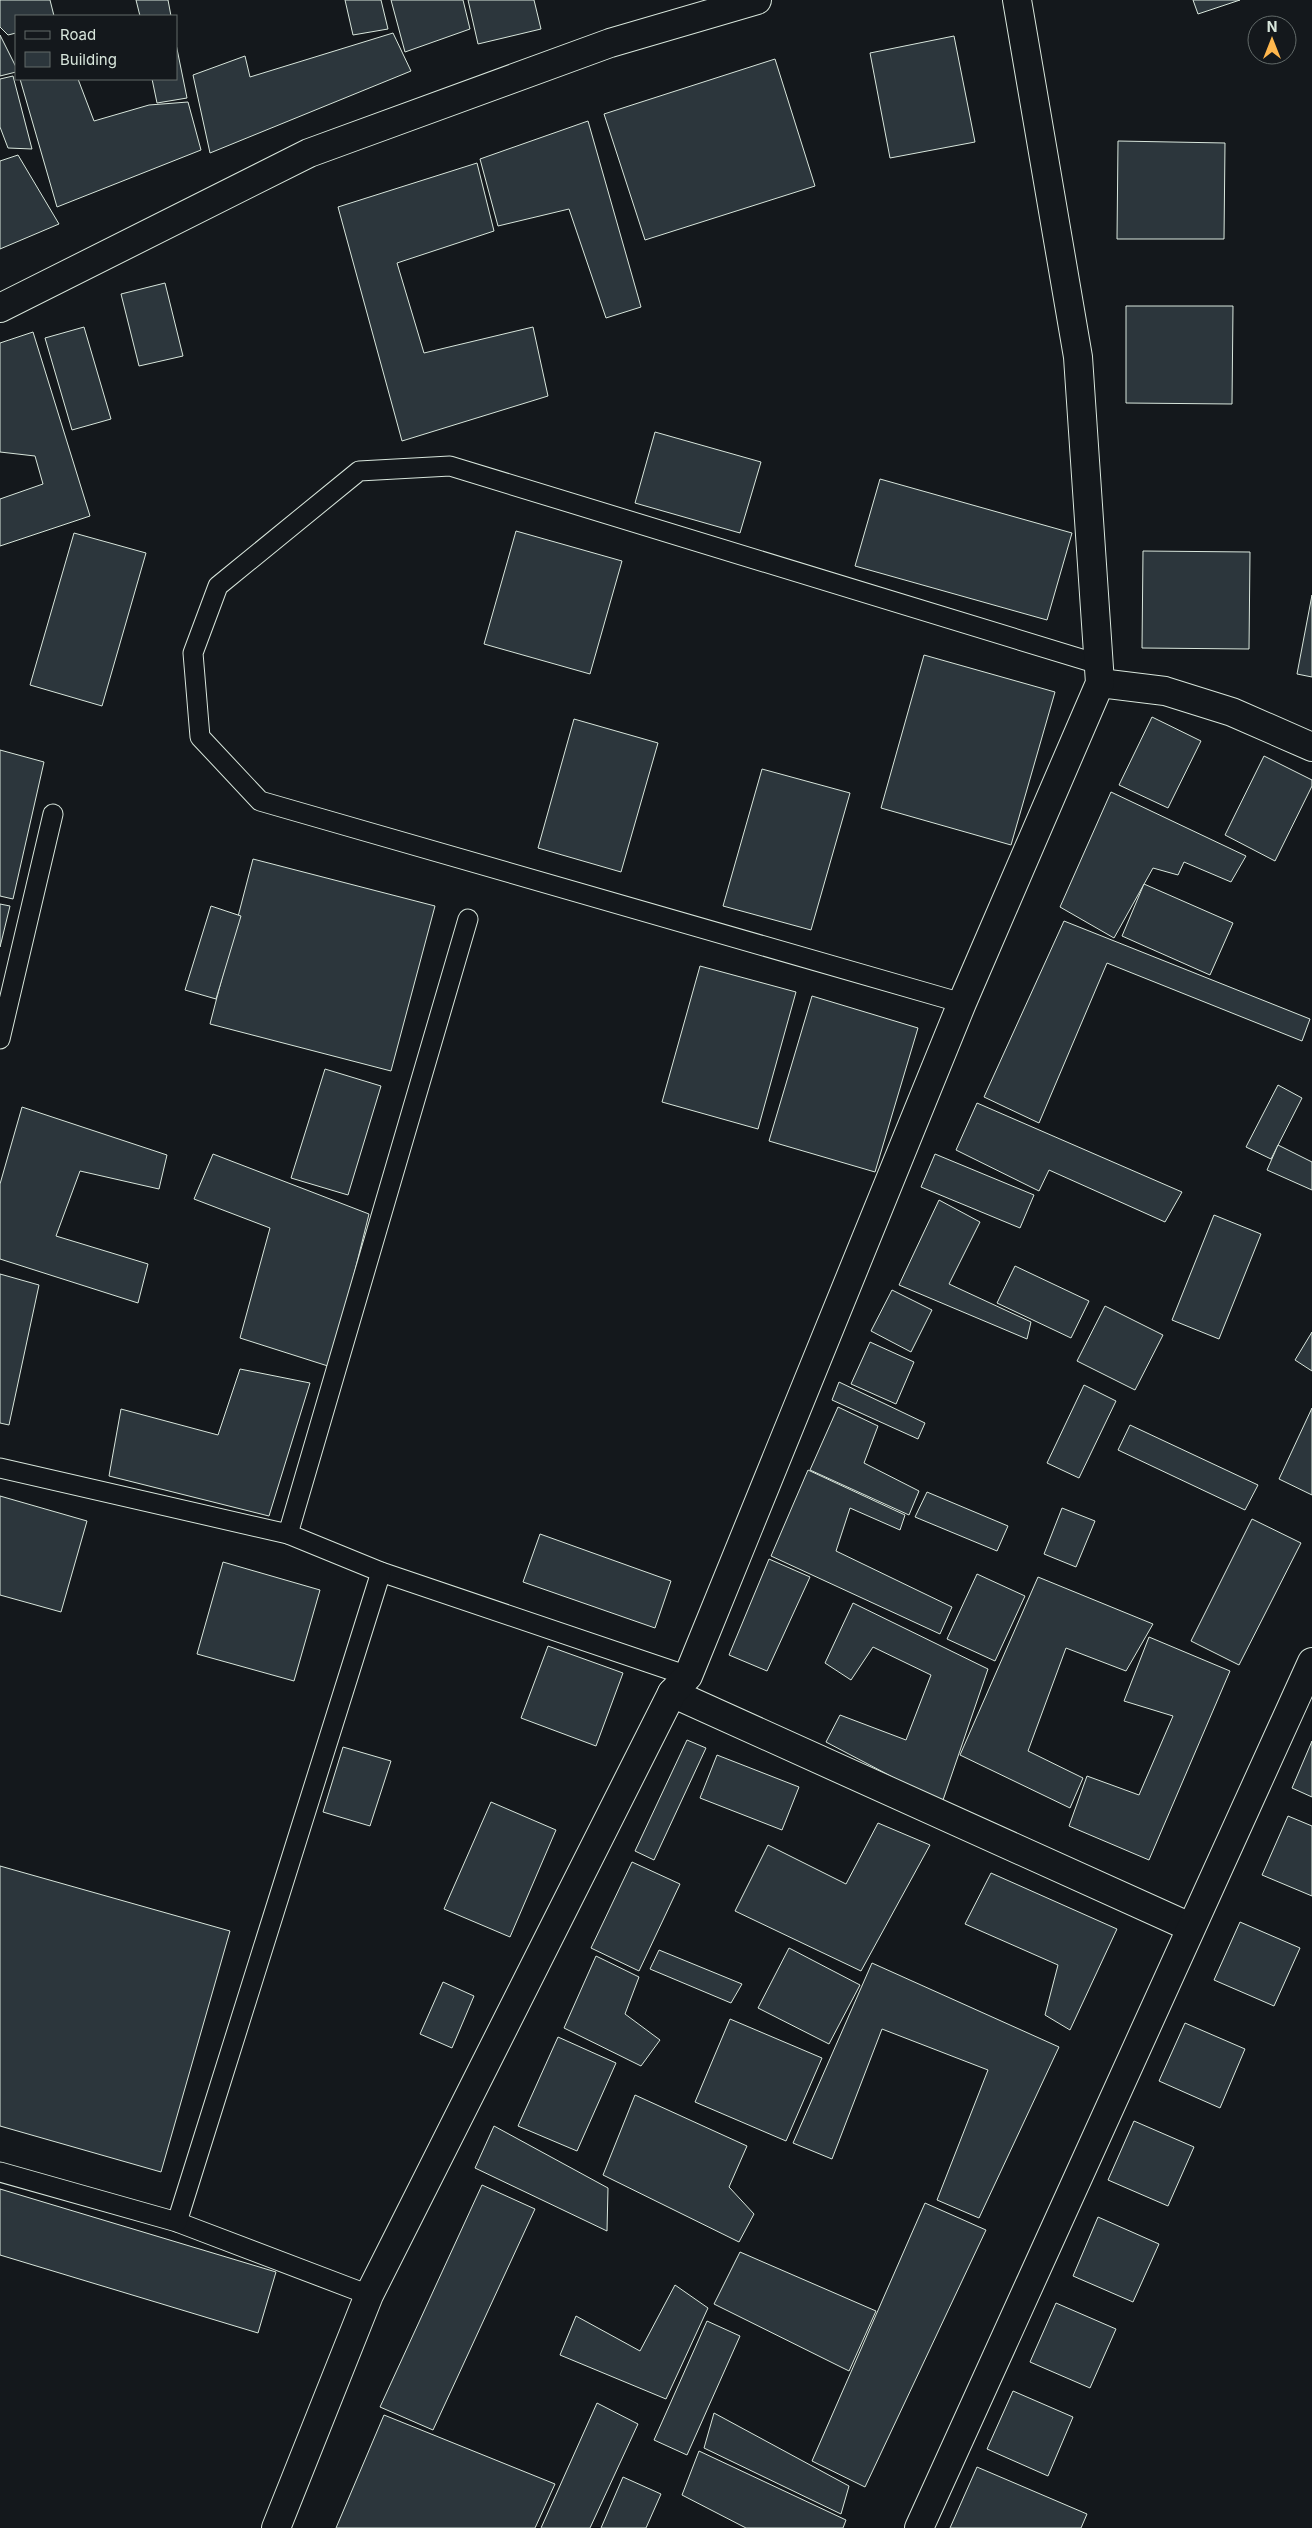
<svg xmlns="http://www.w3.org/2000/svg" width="1312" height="2528" font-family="Inter,sans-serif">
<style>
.building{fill:#2c363c;stroke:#d8e6dc}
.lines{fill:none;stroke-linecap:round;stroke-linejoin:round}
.lane-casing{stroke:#d8e6dc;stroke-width:21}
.street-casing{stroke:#d8e6dc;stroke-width:30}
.lane{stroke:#14181c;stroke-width:19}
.street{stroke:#14181c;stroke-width:28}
</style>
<rect width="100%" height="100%" fill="#14181c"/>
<!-- building -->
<g class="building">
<path d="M 0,0 L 50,0 L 54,16 L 16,16 L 16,33 L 8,35 L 0,27 Z"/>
<path d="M 136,0 L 168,0 L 171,16 L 140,16 Z"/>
<path d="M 345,0 L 381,0 L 388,29 L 353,35 Z"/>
<path d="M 391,0 L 463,0 L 470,29 L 405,52 Z"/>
<path d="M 468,0 L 534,0 L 541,29 L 478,44 Z"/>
<path d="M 1193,0 L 1240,0 L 1198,14 Z"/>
<path d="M 393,33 L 411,71 L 210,153 L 193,75 L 245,56 L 250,77 Z"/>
<path d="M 0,35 L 16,67 L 16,72 L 0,76 Z"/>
<path d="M 954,36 L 975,142 L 890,158 L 870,53 Z"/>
<path d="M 176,44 L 187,98 L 157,103 L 152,79 L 176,79 Z"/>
<path d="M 775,59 L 815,186 L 645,240 L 604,114 Z"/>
<path d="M 13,76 L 32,149 L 8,148 L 0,127 L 0,79 Z"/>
<path d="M 20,79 L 78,79 L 94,121 L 149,105 L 188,102 L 201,150 L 57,207 Z"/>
<path d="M 588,121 L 641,307 L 606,318 L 569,209 L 498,226 L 480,159 Z"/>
<path d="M 1118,141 L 1225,143 L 1224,239 L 1117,239 Z"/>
<path d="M 18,155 L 59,224 L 0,249 L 0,161 Z"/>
<path d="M 477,163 L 494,231 L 397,263 L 424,353 L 533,327 L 548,396 L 402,441 L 338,207 Z"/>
<path d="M 165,283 L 183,356 L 139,366 L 121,294 Z"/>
<path d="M 1126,306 L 1233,306 L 1232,404 L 1126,403 Z"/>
<path d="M 84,327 L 111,419 L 72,430 L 45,338 Z"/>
<path d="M 33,332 L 90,516 L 0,546 L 0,499 L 43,484 L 35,456 L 0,452 L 0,343 Z"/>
<path d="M 655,432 L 761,462 L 740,533 L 635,503 Z"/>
<path d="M 880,479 L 1072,533 L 1047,620 L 855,566 Z"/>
<path d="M 516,531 L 622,561 L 590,674 L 484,644 Z"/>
<path d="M 74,533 L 146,553 L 102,706 L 30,685 Z"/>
<path d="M 1143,551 L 1250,552 L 1249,649 L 1142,648 Z"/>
<path d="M 1312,595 L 1312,677 L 1297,674 Z"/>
<path d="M 924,655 L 1055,692 L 1011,845 L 881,808 Z"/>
<path d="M 1152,717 L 1201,741 L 1168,808 L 1119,785 Z"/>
<path d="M 574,719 L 658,743 L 621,872 L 538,848 Z"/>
<path d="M 0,750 L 44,762 L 13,899 L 0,896 Z"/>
<path d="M 1264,756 L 1312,780 L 1312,786 L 1275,861 L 1225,835 Z"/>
<path d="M 762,769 L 850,793 L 811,930 L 723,906 Z"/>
<path d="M 1111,792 L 1246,856 L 1231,882 L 1184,862 L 1178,875 L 1153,868 L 1114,938 L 1060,907 Z"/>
<path d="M 253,859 L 435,906 L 391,1071 L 210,1024 Z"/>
<path d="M 1144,884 L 1233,923 L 1210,975 L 1122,936 Z"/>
<path d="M 0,904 L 10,906 L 0,947 Z"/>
<path d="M 211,906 L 241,916 L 216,999 L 185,990 Z"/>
<path d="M 1064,921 L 1310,1019 L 1302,1041 L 1107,963 L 1039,1123 L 984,1097 Z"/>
<path d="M 700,966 L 796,992 L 758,1129 L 662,1102 Z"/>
<path d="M 812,996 L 918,1028 L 875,1172 L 769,1141 Z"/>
<path d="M 325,1069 L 381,1086 L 348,1195 L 291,1178 Z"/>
<path d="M 1278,1085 L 1302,1098 L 1271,1159 L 1246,1147 Z"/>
<path d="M 977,1103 L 1182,1192 L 1165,1222 L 1049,1170 L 1039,1191 L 956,1150 Z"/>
<path d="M 22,1107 L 167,1155 L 159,1189 L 80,1171 L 56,1236 L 148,1264 L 138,1303 L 0,1259 L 0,1184 Z"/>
<path d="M 1278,1145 L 1312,1162 L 1312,1190 L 1267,1170 Z"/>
<path d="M 213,1154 L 369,1214 L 331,1367 L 240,1338 L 270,1228 L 194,1199 Z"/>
<path d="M 935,1154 L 1034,1195 L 1020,1228 L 921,1187 Z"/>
<path d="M 939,1200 L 980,1222 L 949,1284 L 1031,1322 L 1027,1339 L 899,1285 Z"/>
<path d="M 1214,1215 L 1261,1234 L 1219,1339 L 1172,1320 Z"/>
<path d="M 1015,1266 L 1089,1301 L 1071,1338 L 997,1303 Z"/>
<path d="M 0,1274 L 39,1285 L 9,1425 L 0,1423 Z"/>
<path d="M 892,1290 L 932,1310 L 911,1352 L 871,1331 Z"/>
<path d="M 1105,1306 L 1163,1335 L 1135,1390 L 1077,1361 Z"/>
<path d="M 1312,1332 L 1312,1371 L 1295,1360 Z"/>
<path d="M 870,1342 L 914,1362 L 896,1404 L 851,1384 Z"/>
<path d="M 240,1369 L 310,1383 L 269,1516 L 109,1476 L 121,1409 L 218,1435 Z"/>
<path d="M 839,1382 L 925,1423 L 918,1439 L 832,1400 Z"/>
<path d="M 1084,1385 L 1116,1401 L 1079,1478 L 1047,1463 Z"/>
<path d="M 838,1407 L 878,1426 L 864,1463 L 919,1491 L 909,1515 L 810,1470 Z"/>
<path d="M 1312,1408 L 1312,1495 L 1279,1479 Z"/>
<path d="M 1130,1425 L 1258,1485 L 1245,1510 L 1118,1450 Z"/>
<path d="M 808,1470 L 905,1515 L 900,1530 L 850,1508 L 836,1551 L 952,1607 L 940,1634 L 771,1556 Z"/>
<path d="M 927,1492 L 1008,1526 L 997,1551 L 915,1517 Z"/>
<path d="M 0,1496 L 87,1521 L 61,1612 L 0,1595 Z"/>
<path d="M 1062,1508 L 1095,1521 L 1076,1567 L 1044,1554 Z"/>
<path d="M 1252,1519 L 1301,1543 L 1239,1665 L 1191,1641 Z"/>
<path d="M 540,1534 L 671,1581 L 655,1628 L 523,1582 Z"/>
<path d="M 769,1559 L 810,1577 L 767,1671 L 729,1655 Z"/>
<path d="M 223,1562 L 320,1590 L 294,1681 L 197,1654 Z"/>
<path d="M 977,1574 L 1025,1596 L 995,1661 L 947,1639 Z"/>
<path d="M 1038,1577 L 1153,1624 L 1126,1671 L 1066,1648 L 1028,1751 L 1083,1778 L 1070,1808 L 960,1755 Z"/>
<path d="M 853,1603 L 988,1669 L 942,1803 L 826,1742 L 840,1715 L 906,1740 L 931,1675 L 873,1647 L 851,1680 L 825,1663 Z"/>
<path d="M 1149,1637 L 1230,1671 L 1149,1860 L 1069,1826 L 1087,1776 L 1139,1795 L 1173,1716 L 1124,1701 Z"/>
<path d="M 548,1646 L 623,1673 L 596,1746 L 521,1718 Z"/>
<path d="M 687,1740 L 706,1748 L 654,1860 L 635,1851 Z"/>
<path d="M 1312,1741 L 1312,1797 L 1292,1788 Z"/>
<path d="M 343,1747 L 391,1761 L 370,1826 L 323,1812 Z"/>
<path d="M 717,1755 L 799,1787 L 782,1830 L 700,1798 Z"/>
<path d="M 491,1802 L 556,1830 L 510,1937 L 444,1909 Z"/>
<path d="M 1288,1816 L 1312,1826 L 1312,1896 L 1262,1875 Z"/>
<path d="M 878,1823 L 930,1845 L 861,1971 L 735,1911 L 768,1845 L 846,1884 Z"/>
<path d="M 632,1862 L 680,1884 L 639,1971 L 591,1948 Z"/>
<path d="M 0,1866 L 230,1931 L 161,2172 L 0,2126 Z"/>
<path d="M 991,1873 L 1117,1929 L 1070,2030 L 1045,2015 L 1058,1965 L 965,1924 Z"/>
<path d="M 1240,1922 L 1300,1948 L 1274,2006 L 1214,1980 Z"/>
<path d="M 789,1948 L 860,1985 L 829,2044 L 758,2008 Z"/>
<path d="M 659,1950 L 742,1984 L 731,2003 L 650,1969 Z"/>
<path d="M 596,1956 L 639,1977 L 625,2014 L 660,2040 L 641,2066 L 564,2028 Z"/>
<path d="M 872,1963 L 1059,2047 L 979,2218 L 937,2200 L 988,2070 L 882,2029 L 832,2159 L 793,2143 Z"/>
<path d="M 443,1982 L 474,1996 L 452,2048 L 420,2034 Z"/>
<path d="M 730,2019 L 822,2058 L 786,2141 L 695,2102 Z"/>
<path d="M 1185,2023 L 1245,2049 L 1220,2108 L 1159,2081 Z"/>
<path d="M 558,2037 L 616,2063 L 577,2151 L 518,2126 Z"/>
<path d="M 635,2095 L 747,2146 L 729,2187 L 754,2214 L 739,2242 L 603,2175 Z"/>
<path d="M 1134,2121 L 1194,2147 L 1168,2206 L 1108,2180 Z"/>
<path d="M 494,2126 L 608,2188 L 607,2231 L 475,2168 Z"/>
<path d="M 482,2185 L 535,2209 L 433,2430 L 380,2407 Z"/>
<path d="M 0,2189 L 276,2272 L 258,2333 L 0,2255 Z"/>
<path d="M 925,2203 L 986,2230 L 865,2487 L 812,2461 Z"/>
<path d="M 1098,2217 L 1159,2244 L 1133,2302 L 1073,2276 Z"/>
<path d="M 740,2252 L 876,2311 L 849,2371 L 714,2304 Z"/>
<path d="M 675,2285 L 708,2308 L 666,2399 L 560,2355 L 576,2316 L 640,2351 Z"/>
<path d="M 1056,2303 L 1116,2329 L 1090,2388 L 1030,2362 Z"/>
<path d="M 707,2321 L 740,2336 L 687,2455 L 654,2440 Z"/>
<path d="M 1013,2391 L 1073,2417 L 1048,2476 L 987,2449 Z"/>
<path d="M 597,2403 L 638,2424 L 590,2528 L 541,2528 Z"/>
<path d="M 714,2413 L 849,2486 L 841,2514 L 704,2448 Z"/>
<path d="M 384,2415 L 555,2484 L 535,2528 L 336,2528 Z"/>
<path d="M 699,2451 L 846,2520 L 843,2528 L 746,2528 L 682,2495 Z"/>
<path d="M 977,2467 L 1087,2514 L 1081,2528 L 950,2528 Z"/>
<path d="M 623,2477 L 661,2494 L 646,2528 L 601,2528 Z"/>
</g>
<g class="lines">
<defs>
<g id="lane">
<path d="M 962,1003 L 260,801 L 200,737 L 193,653 L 218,586 L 359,471 L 450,466 L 1098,664"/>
<path d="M 0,1039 L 53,814"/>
<path d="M 0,1468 L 288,1534 L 468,919"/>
<path d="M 288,1534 L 381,1572 L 688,1676"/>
<path d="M 0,2172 L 177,2222 L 369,2295"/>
<path d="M 177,2222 L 381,1572"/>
</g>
<g id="street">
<path d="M 0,308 L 309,153 L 610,43 L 757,0"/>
<path d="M 1100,683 L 1165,691 L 1232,712 L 1312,747"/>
<path d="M 672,1693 L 1190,1927"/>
<path d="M 276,2528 L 369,2295 L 672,1693 L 688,1676 L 962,1003 L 1100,683 L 1078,357 L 1017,0"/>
<path d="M 919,2528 L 1312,1662"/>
</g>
</defs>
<!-- lane casing -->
<use href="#lane" class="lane-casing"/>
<!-- street casing -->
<use href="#street" class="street-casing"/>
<!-- lane -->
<use href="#lane" class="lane"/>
<!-- street -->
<use href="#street" class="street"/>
</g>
<!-- legend -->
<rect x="15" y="15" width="162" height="65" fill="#14181c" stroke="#626a69"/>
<rect x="25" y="31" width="25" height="8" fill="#14181c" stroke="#626a69"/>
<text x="60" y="40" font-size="15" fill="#d8e6dc">Road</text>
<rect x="25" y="52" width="25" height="15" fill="#2c363c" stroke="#626a69"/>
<text x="60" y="65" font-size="15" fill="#d8e6dc">Building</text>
<!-- north arrow -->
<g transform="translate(1272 40)"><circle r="24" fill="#14181c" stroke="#626a69"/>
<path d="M0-4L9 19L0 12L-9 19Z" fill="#ffb74d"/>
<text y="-8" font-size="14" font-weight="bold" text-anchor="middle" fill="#d8e6dc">N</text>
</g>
</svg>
